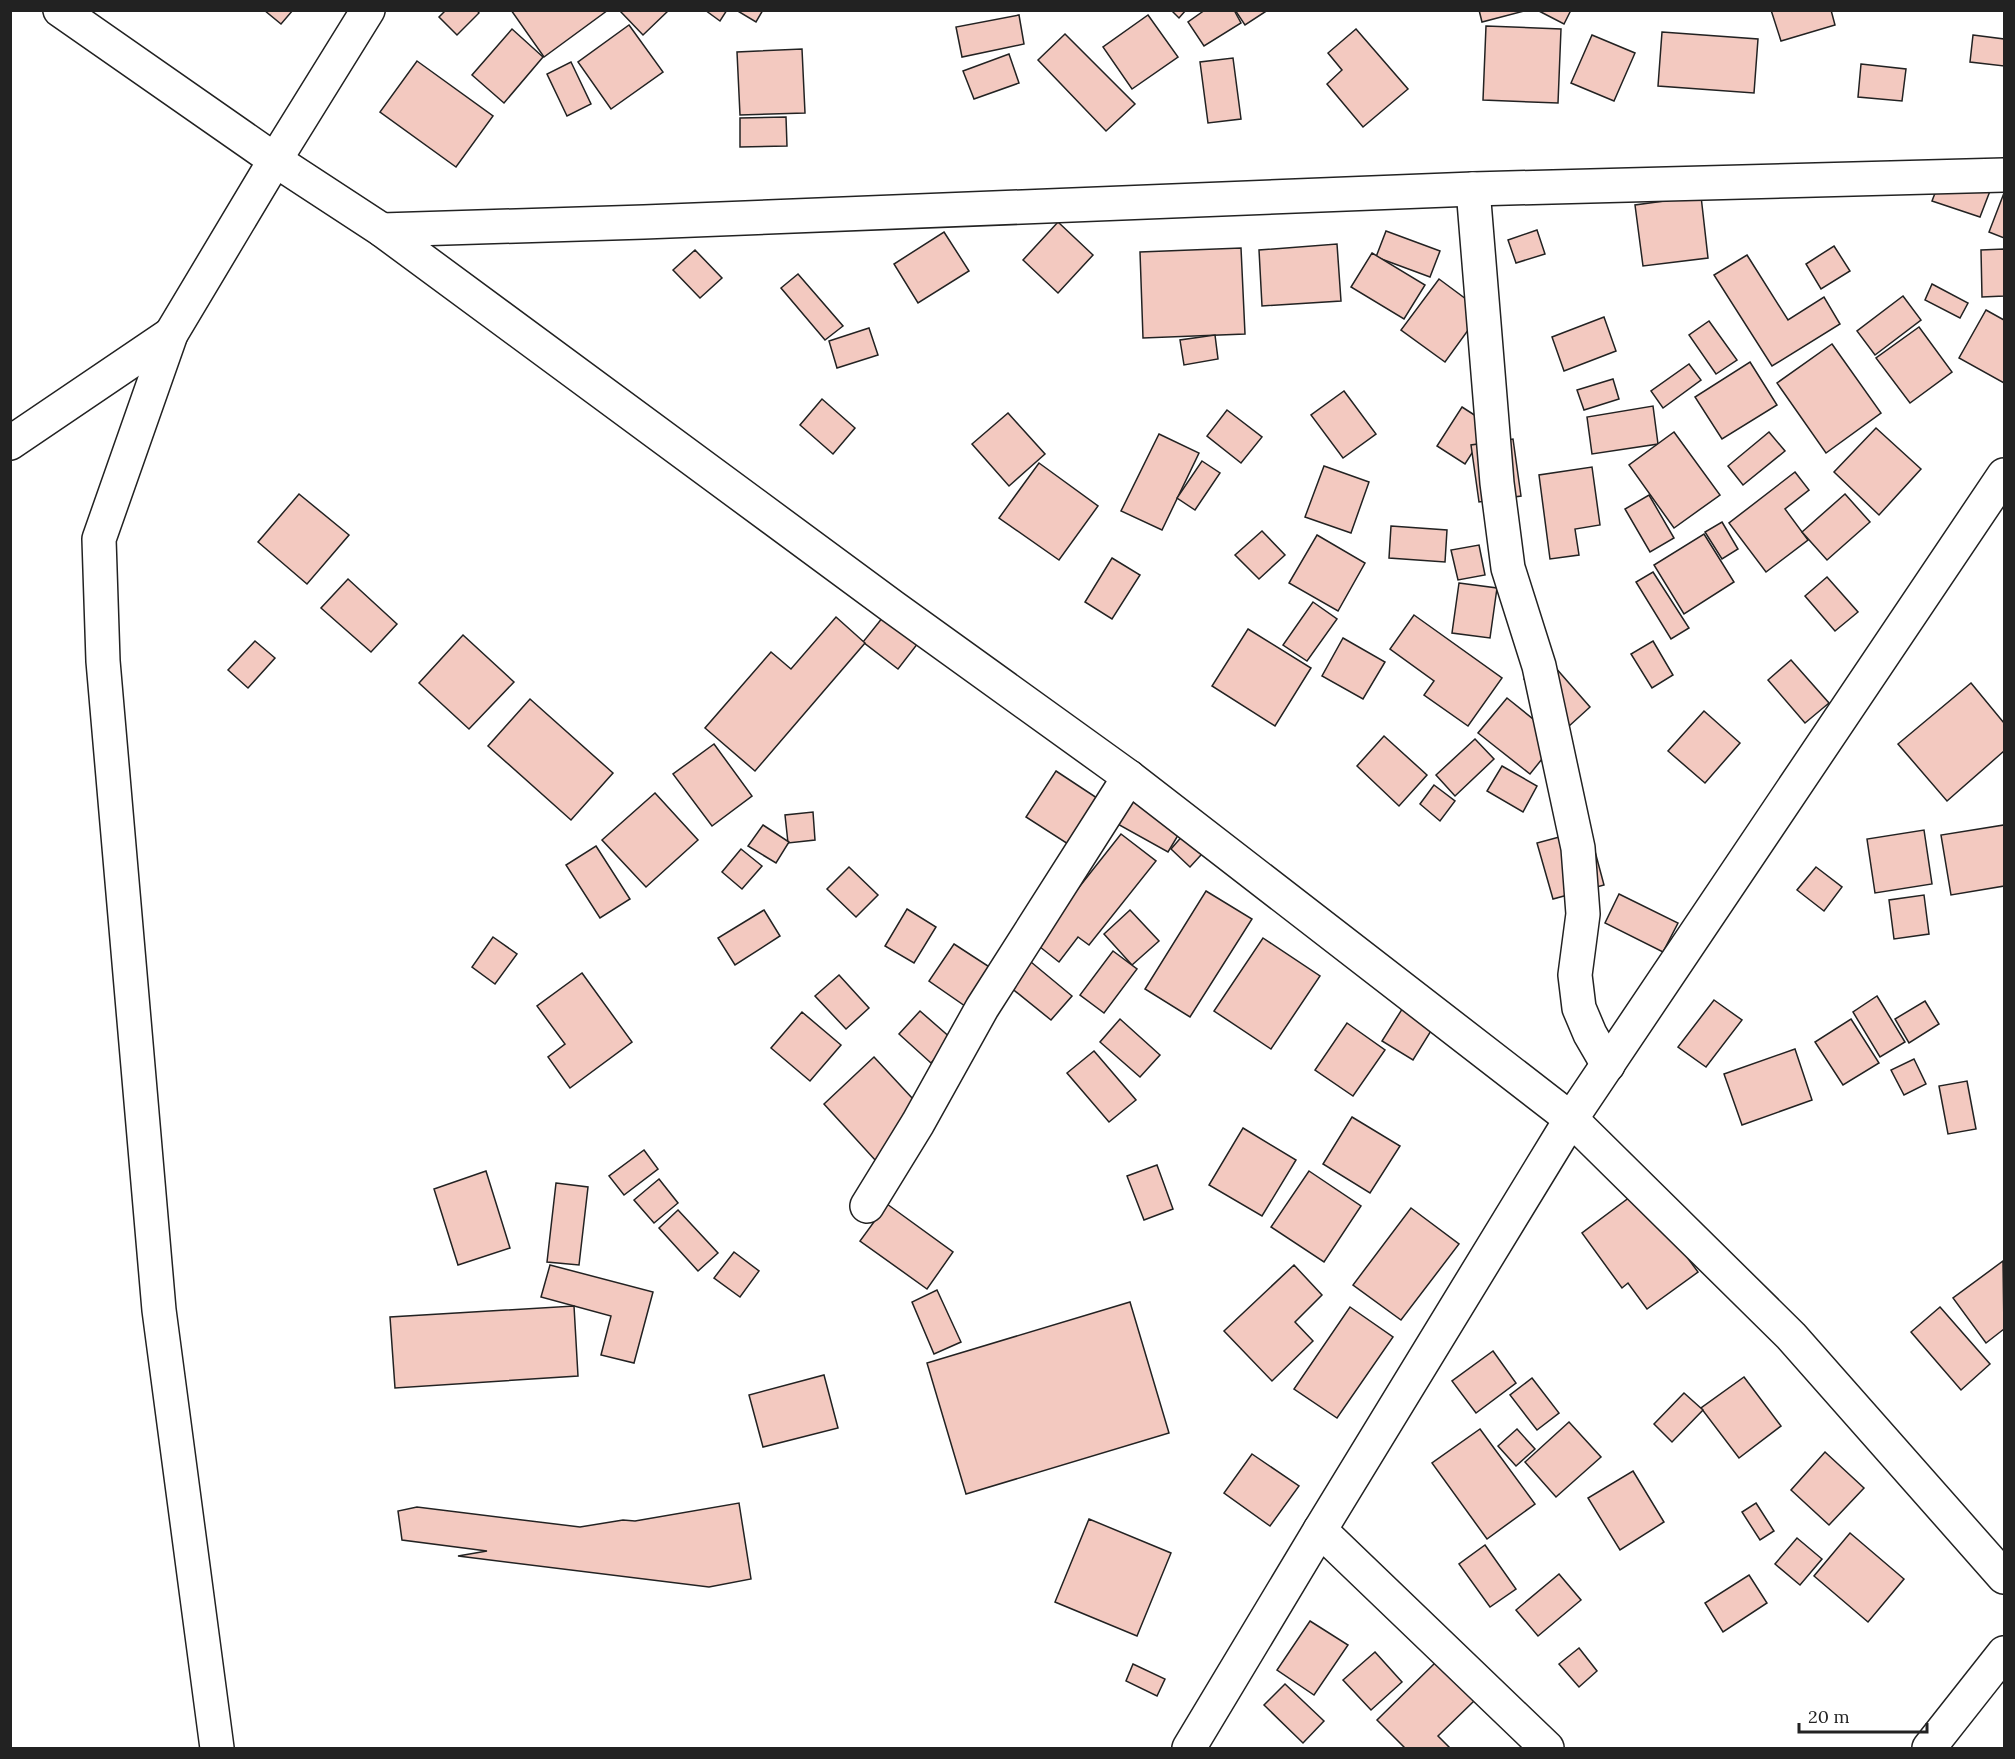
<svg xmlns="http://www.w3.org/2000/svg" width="2015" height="1759" font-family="Lora,serif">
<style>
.building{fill:#f3c9c0;stroke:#222;stroke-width:1.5}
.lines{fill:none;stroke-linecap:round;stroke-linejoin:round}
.street-casing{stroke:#222;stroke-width:36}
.primary-casing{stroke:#222;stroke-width:36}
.street{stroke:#fff;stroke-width:33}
.primary{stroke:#fff;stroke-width:33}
</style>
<rect width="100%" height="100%" fill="#fff"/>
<!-- building -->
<g class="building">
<path d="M 264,10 L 293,10 L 281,24 Z"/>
<path d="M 446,10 L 477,10 L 479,13 L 457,35 L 439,17 Z"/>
<path d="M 511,10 L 608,10 L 544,57 Z"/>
<path d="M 623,10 L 669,10 L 643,35 L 621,12 Z"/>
<path d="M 705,10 L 727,10 L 720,21 Z"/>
<path d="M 736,10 L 763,10 L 756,22 Z"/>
<path d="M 1171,10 L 1186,10 L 1179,18 Z"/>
<path d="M 1205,10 L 1234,10 L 1241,23 L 1204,46 L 1188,22 Z"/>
<path d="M 1235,10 L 1268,10 L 1245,25 Z"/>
<path d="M 1479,10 L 1528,10 L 1482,22 Z"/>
<path d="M 1537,10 L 1571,10 L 1564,24 Z"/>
<path d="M 1771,10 L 1831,10 L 1835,25 L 1781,41 Z"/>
<path d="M 1019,15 L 1024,44 L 962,57 L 956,27 Z"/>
<path d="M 1148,15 L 1178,57 L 1132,89 L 1103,47 Z"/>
<path d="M 629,25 L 663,72 L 611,109 L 578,62 Z"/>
<path d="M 1486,26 L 1561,29 L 1558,103 L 1483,100 Z"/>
<path d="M 512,29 L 543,57 L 504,103 L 472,75 Z"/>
<path d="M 1356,29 L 1408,89 L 1363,127 L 1327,84 L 1342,70 L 1328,53 Z"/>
<path d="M 1662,32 L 1758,39 L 1754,93 L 1658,86 Z"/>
<path d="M 1065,34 L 1135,104 L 1106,131 L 1038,60 Z"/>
<path d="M 1592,35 L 1635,53 L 1614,101 L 1571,83 Z"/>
<path d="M 1973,35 L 2004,39 L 2004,66 L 1970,62 Z"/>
<path d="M 802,49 L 805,113 L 740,115 L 737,52 Z"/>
<path d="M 1009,54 L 1019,83 L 974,99 L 963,71 Z"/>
<path d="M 1233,58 L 1241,119 L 1208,123 L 1200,62 Z"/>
<path d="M 417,61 L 493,116 L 456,167 L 380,112 Z"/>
<path d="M 571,62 L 591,104 L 567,116 L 547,74 Z"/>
<path d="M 1861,64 L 1906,69 L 1902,101 L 1858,97 Z"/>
<path d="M 786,117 L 787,146 L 740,147 L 740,118 Z"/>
<path d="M 1942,175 L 1990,191 L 1980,217 L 1932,201 Z"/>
<path d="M 2004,193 L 2004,238 L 1989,232 Z"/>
<path d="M 1701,196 L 1708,258 L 1643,266 L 1635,205 Z"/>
<path d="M 1058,222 L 1093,255 L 1058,293 L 1023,260 Z"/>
<path d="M 1537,230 L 1545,254 L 1516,263 L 1508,240 Z"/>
<path d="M 1386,231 L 1440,251 L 1430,277 L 1376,257 Z"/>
<path d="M 944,232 L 969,271 L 918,303 L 894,264 Z"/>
<path d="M 1337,244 L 1341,301 L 1262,306 L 1259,250 Z"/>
<path d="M 1834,246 L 1850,271 L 1821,289 L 1806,264 Z"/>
<path d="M 1241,248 L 1245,334 L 1143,338 L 1140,252 Z"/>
<path d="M 2004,249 L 2004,296 L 1982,297 L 1981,250 Z"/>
<path d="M 695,250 L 722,278 L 700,298 L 673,270 Z"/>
<path d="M 1372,253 L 1425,285 L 1404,319 L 1351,287 Z"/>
<path d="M 1747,255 L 1788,320 L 1824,297 L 1840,324 L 1772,366 L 1714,275 Z"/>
<path d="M 798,274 L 843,326 L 825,340 L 781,288 Z"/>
<path d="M 1439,279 L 1482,311 L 1445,362 L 1401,330 Z"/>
<path d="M 1932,284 L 1968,303 L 1960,318 L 1925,300 Z"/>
<path d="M 1903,296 L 1921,320 L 1875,355 L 1857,331 Z"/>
<path d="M 1986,310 L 2004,320 L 2004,383 L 1959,358 Z"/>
<path d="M 1604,317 L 1616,351 L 1564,371 L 1552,337 Z"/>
<path d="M 1709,321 L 1737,360 L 1716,374 L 1689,335 Z"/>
<path d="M 1919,327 L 1952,372 L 1910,403 L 1876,358 Z"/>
<path d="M 869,328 L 878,355 L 837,368 L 829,341 Z"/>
<path d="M 1215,335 L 1218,359 L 1184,365 L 1180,340 Z"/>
<path d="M 1832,344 L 1881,413 L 1826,453 L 1777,383 Z"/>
<path d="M 1750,362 L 1777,405 L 1722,439 L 1695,397 Z"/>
<path d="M 1689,364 L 1701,380 L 1663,408 L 1651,391 Z"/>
<path d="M 1613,379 L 1619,399 L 1584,410 L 1577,390 Z"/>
<path d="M 1344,391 L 1376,434 L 1343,458 L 1311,415 Z"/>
<path d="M 822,399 L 855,428 L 833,454 L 800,425 Z"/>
<path d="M 1653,406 L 1658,444 L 1592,454 L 1587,417 Z"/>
<path d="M 1462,407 L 1490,425 L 1465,464 L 1437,446 Z"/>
<path d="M 1227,410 L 1262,437 L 1241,463 L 1207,436 Z"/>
<path d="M 1008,413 L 1045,454 L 1009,486 L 972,444 Z"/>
<path d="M 1876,428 L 1921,469 L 1879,515 L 1834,472 Z"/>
<path d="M 1674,432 L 1720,495 L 1674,528 L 1629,465 Z"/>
<path d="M 1769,432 L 1785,451 L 1743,485 L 1728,466 Z"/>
<path d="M 1159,434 L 1199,453 L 1162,530 L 1121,511 Z"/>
<path d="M 1513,439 L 1521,496 L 1479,502 L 1471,445 Z"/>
<path d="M 1202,461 L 1220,473 L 1195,510 L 1177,498 Z"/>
<path d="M 1039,463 L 1098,506 L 1059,560 L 999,518 Z"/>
<path d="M 1324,466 L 1369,482 L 1351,533 L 1305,517 Z"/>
<path d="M 1592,467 L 1600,525 L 1575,529 L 1579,555 L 1550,559 L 1539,475 Z"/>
<path d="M 1795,472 L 1809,490 L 1785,509 L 1808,540 L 1766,572 L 1729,523 Z"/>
<path d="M 299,494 L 349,535 L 307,584 L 258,542 Z"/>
<path d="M 1845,494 L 1870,522 L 1827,560 L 1802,532 Z"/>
<path d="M 1649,495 L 1674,538 L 1650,552 L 1625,509 Z"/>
<path d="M 1722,522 L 1738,549 L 1722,559 L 1705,532 Z"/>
<path d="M 1391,526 L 1447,530 L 1445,562 L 1389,558 Z"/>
<path d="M 1262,531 L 1285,555 L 1259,579 L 1235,555 Z"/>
<path d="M 1704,534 L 1734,582 L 1684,614 L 1654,565 Z"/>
<path d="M 1317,535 L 1365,563 L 1338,611 L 1289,583 Z"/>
<path d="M 1479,545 L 1485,575 L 1458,580 L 1451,550 Z"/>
<path d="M 1112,558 L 1140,575 L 1112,619 L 1085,602 Z"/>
<path d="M 1653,572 L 1689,628 L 1671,639 L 1636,582 Z"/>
<path d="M 1827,577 L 1858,612 L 1835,631 L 1805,596 Z"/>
<path d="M 348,579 L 397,624 L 371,652 L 321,608 Z"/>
<path d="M 1459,583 L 1497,588 L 1490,638 L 1452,633 Z"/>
<path d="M 1313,602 L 1337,619 L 1307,661 L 1283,645 Z"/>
<path d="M 887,612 L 922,638 L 898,669 L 863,642 Z"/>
<path d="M 1414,615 L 1502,678 L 1468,726 L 1424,695 L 1434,681 L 1390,649 Z"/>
<path d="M 836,617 L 865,643 L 755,771 L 705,728 L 771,652 L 791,669 Z"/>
<path d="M 1248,629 L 1311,668 L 1275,726 L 1212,686 Z"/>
<path d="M 463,635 L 514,682 L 469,729 L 419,683 Z"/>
<path d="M 1343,638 L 1385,662 L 1363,699 L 1322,676 Z"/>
<path d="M 255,641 L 275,658 L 248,688 L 228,670 Z"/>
<path d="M 1653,641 L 1673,675 L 1652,688 L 1631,654 Z"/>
<path d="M 1547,658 L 1590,707 L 1568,727 L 1524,679 Z"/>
<path d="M 1791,660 L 1829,703 L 1805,723 L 1768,680 Z"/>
<path d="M 1971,683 L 2004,723 L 2004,751 L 1947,801 L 1898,744 Z"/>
<path d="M 1507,698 L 1558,739 L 1530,774 L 1478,733 Z"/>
<path d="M 530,699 L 613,773 L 571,820 L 488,746 Z"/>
<path d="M 1704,711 L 1740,743 L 1705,783 L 1668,751 Z"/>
<path d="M 1384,736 L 1427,775 L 1399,806 L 1357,766 Z"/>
<path d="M 1475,739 L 1494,759 L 1455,796 L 1436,775 Z"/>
<path d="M 714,744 L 752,796 L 712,826 L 673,774 Z"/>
<path d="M 1502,766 L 1537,786 L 1523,812 L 1487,791 Z"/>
<path d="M 1056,771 L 1097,798 L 1068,844 L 1026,817 Z"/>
<path d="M 1434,785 L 1455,801 L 1440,821 L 1420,804 Z"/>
<path d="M 655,793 L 698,840 L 646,887 L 602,840 Z"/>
<path d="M 1129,796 L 1183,827 L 1168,852 L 1114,822 Z"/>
<path d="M 813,812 L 815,840 L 788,843 L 785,815 Z"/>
<path d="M 763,825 L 789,842 L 776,863 L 748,846 Z"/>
<path d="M 2004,825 L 2004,886 L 1951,895 L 1941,835 Z"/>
<path d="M 1191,826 L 1211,844 L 1190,867 L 1171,849 Z"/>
<path d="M 1589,829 L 1604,885 L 1553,899 L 1537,843 Z"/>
<path d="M 1924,830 L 1932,884 L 1875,893 L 1867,839 Z"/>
<path d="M 1121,834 L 1156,861 L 1089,945 L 1078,937 L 1059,962 L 1035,943 Z"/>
<path d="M 596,846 L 630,899 L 600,918 L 566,865 Z"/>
<path d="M 741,849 L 762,866 L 742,889 L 722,872 Z"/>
<path d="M 849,867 L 878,895 L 856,917 L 827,889 Z"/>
<path d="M 1816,867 L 1842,887 L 1824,911 L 1797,890 Z"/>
<path d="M 1206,891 L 1252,919 L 1190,1017 L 1145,989 Z"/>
<path d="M 1619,894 L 1678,923 L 1663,952 L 1605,923 Z"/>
<path d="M 1924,895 L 1929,934 L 1894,939 L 1889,900 Z"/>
<path d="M 907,909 L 936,927 L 914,963 L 885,946 Z"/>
<path d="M 764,910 L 780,936 L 735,965 L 718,938 Z"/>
<path d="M 1130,910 L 1159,941 L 1132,965 L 1104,934 Z"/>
<path d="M 493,937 L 517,954 L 495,984 L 472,967 Z"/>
<path d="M 1263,938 L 1320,976 L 1271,1049 L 1214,1011 Z"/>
<path d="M 954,944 L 991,968 L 965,1006 L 929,981 Z"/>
<path d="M 1113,951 L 1137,969 L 1104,1013 L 1080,995 Z"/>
<path d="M 1031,962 L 1072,996 L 1051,1020 L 1010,987 Z"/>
<path d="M 582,973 L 632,1042 L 570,1088 L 548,1057 L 565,1044 L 537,1006 Z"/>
<path d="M 839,975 L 869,1008 L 846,1029 L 815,996 Z"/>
<path d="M 1411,995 L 1442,1013 L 1413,1060 L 1382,1041 Z"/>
<path d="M 1877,996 L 1905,1042 L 1880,1057 L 1853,1012 Z"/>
<path d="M 1714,1000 L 1742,1020 L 1706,1067 L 1678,1047 Z"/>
<path d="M 1925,1001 L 1939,1024 L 1909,1043 L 1895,1019 Z"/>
<path d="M 920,1011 L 952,1039 L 931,1063 L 899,1034 Z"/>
<path d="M 802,1012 L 841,1045 L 810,1081 L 771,1048 Z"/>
<path d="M 1120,1019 L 1160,1055 L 1140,1077 L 1100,1042 Z"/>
<path d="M 1851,1019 L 1879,1063 L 1843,1085 L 1815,1042 Z"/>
<path d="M 1347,1023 L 1385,1050 L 1353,1096 L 1315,1070 Z"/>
<path d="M 1795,1049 L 1812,1100 L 1742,1125 L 1724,1074 Z"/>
<path d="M 1094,1051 L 1136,1100 L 1109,1122 L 1067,1073 Z"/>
<path d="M 874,1057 L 926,1113 L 876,1161 L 824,1104 Z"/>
<path d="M 1914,1059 L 1926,1084 L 1904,1095 L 1891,1070 Z"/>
<path d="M 1967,1081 L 1976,1129 L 1948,1134 L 1939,1086 Z"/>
<path d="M 1352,1117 L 1400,1146 L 1370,1193 L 1323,1164 Z"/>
<path d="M 1243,1128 L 1296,1160 L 1262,1216 L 1209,1185 Z"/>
<path d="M 644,1150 L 658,1169 L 624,1195 L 609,1176 Z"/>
<path d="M 1157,1165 L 1173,1209 L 1144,1220 L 1127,1176 Z"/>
<path d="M 486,1171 L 510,1248 L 458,1265 L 434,1189 Z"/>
<path d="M 1309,1171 L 1361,1206 L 1324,1262 L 1271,1227 Z"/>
<path d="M 659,1179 L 678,1203 L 654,1223 L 634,1200 Z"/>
<path d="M 556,1183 L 588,1187 L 579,1265 L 547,1262 Z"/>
<path d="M 1638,1191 L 1698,1272 L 1647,1309 L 1628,1283 L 1622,1288 L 1582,1233 Z"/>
<path d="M 887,1204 L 953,1252 L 927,1289 L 860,1241 Z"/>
<path d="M 1411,1208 L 1459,1244 L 1401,1320 L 1353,1285 Z"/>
<path d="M 678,1210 L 718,1253 L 698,1271 L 659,1228 Z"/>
<path d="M 734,1252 L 759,1271 L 740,1297 L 714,1278 Z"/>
<path d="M 2003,1261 L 2004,1329 L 1986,1343 L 1953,1298 Z"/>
<path d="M 550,1265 L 653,1292 L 634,1363 L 601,1355 L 611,1316 L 541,1297 Z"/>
<path d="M 1294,1265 L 1322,1295 L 1295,1322 L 1313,1341 L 1272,1381 L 1224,1331 Z"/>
<path d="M 937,1290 L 961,1342 L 934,1354 L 912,1302 Z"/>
<path d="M 1130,1302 L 1169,1433 L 966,1494 L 927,1363 Z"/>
<path d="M 574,1306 L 578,1376 L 395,1388 L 390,1317 Z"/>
<path d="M 1350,1307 L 1393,1337 L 1337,1418 L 1294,1389 Z"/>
<path d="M 1940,1307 L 1990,1364 L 1961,1390 L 1911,1332 Z"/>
<path d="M 1493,1351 L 1516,1383 L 1476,1413 L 1452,1381 Z"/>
<path d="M 824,1375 L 838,1428 L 763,1447 L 749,1395 Z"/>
<path d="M 1744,1377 L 1781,1426 L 1739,1458 L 1701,1408 Z"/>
<path d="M 1532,1378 L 1559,1413 L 1537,1430 L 1510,1395 Z"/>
<path d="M 1684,1393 L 1703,1410 L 1672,1442 L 1654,1424 Z"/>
<path d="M 1569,1422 L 1601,1457 L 1556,1497 L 1525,1462 Z"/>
<path d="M 1480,1429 L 1535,1504 L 1487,1539 L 1432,1463 Z"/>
<path d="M 1517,1429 L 1535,1449 L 1516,1466 L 1498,1446 Z"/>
<path d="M 1825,1452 L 1864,1488 L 1829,1525 L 1791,1490 Z"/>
<path d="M 1252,1454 L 1299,1486 L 1270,1526 L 1224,1493 Z"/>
<path d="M 1633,1471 L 1664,1522 L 1620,1550 L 1588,1498 Z"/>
<path d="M 739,1503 L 751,1579 L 709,1587 L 458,1556 L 487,1551 L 402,1540 L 398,1511 L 417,1507 L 580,1527 L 623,1520 L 635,1521 Z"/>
<path d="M 1756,1503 L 1774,1531 L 1760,1540 L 1742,1512 Z"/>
<path d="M 1089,1519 L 1171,1553 L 1137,1636 L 1055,1602 Z"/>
<path d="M 1850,1533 L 1904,1579 L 1868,1622 L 1814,1576 Z"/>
<path d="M 1797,1538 L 1822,1559 L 1800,1585 L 1775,1564 Z"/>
<path d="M 1485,1545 L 1516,1589 L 1490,1607 L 1459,1564 Z"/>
<path d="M 1559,1574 L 1581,1600 L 1538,1636 L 1516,1610 Z"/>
<path d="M 1749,1575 L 1767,1603 L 1723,1632 L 1705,1603 Z"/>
<path d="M 1310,1621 L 1348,1645 L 1314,1695 L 1277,1670 Z"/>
<path d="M 1579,1648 L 1597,1671 L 1579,1687 L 1559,1664 Z"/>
<path d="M 1375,1652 L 1402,1682 L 1371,1710 L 1343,1680 Z"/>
<path d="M 1436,1662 L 1474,1701 L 1438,1736 L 1450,1748 L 1405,1748 L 1377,1720 Z"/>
<path d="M 1133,1664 L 1165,1679 L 1157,1696 L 1126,1681 Z"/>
<path d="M 1285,1684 L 1324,1721 L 1303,1743 L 1264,1705 Z"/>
</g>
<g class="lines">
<defs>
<g id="street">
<path d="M 1473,189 L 1497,483 L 1508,568 L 1539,666 L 1578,848 L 1583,914 L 1575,975 L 1579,1008 L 1590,1034 L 1608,1065"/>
<path d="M 382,230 L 644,222 L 1473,189 L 2004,175"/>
<path d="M 10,443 L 171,334"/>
<path d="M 867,1206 L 918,1123 L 982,1008 L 1129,777"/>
<path d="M 1320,1530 L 1547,1748"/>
<path d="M 217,1748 L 159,1310 L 103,661 L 99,539 L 171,334 L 275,160 L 368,10"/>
<path d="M 1189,1748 L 1320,1530 L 1571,1119 L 2004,475"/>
<path d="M 1929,1748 L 2004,1653"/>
</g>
<path id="primary" d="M 60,10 L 275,160 L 382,230 L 893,607 L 1129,777 L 1571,1119 L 1791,1336 L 2004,1577"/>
</defs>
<!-- street casing -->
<use href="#street" class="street-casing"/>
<!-- primary casing -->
<use href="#primary" class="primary-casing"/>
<!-- street -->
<use href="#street" class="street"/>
<!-- primary -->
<use href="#primary" class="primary"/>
</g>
<!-- border -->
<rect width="2015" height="1759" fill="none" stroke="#222222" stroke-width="24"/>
<!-- scale -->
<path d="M1799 1723v9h128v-9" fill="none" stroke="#222222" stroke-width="3"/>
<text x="1808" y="1723" font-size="18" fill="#222222" stroke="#ffffff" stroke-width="4.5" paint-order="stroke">20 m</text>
</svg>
